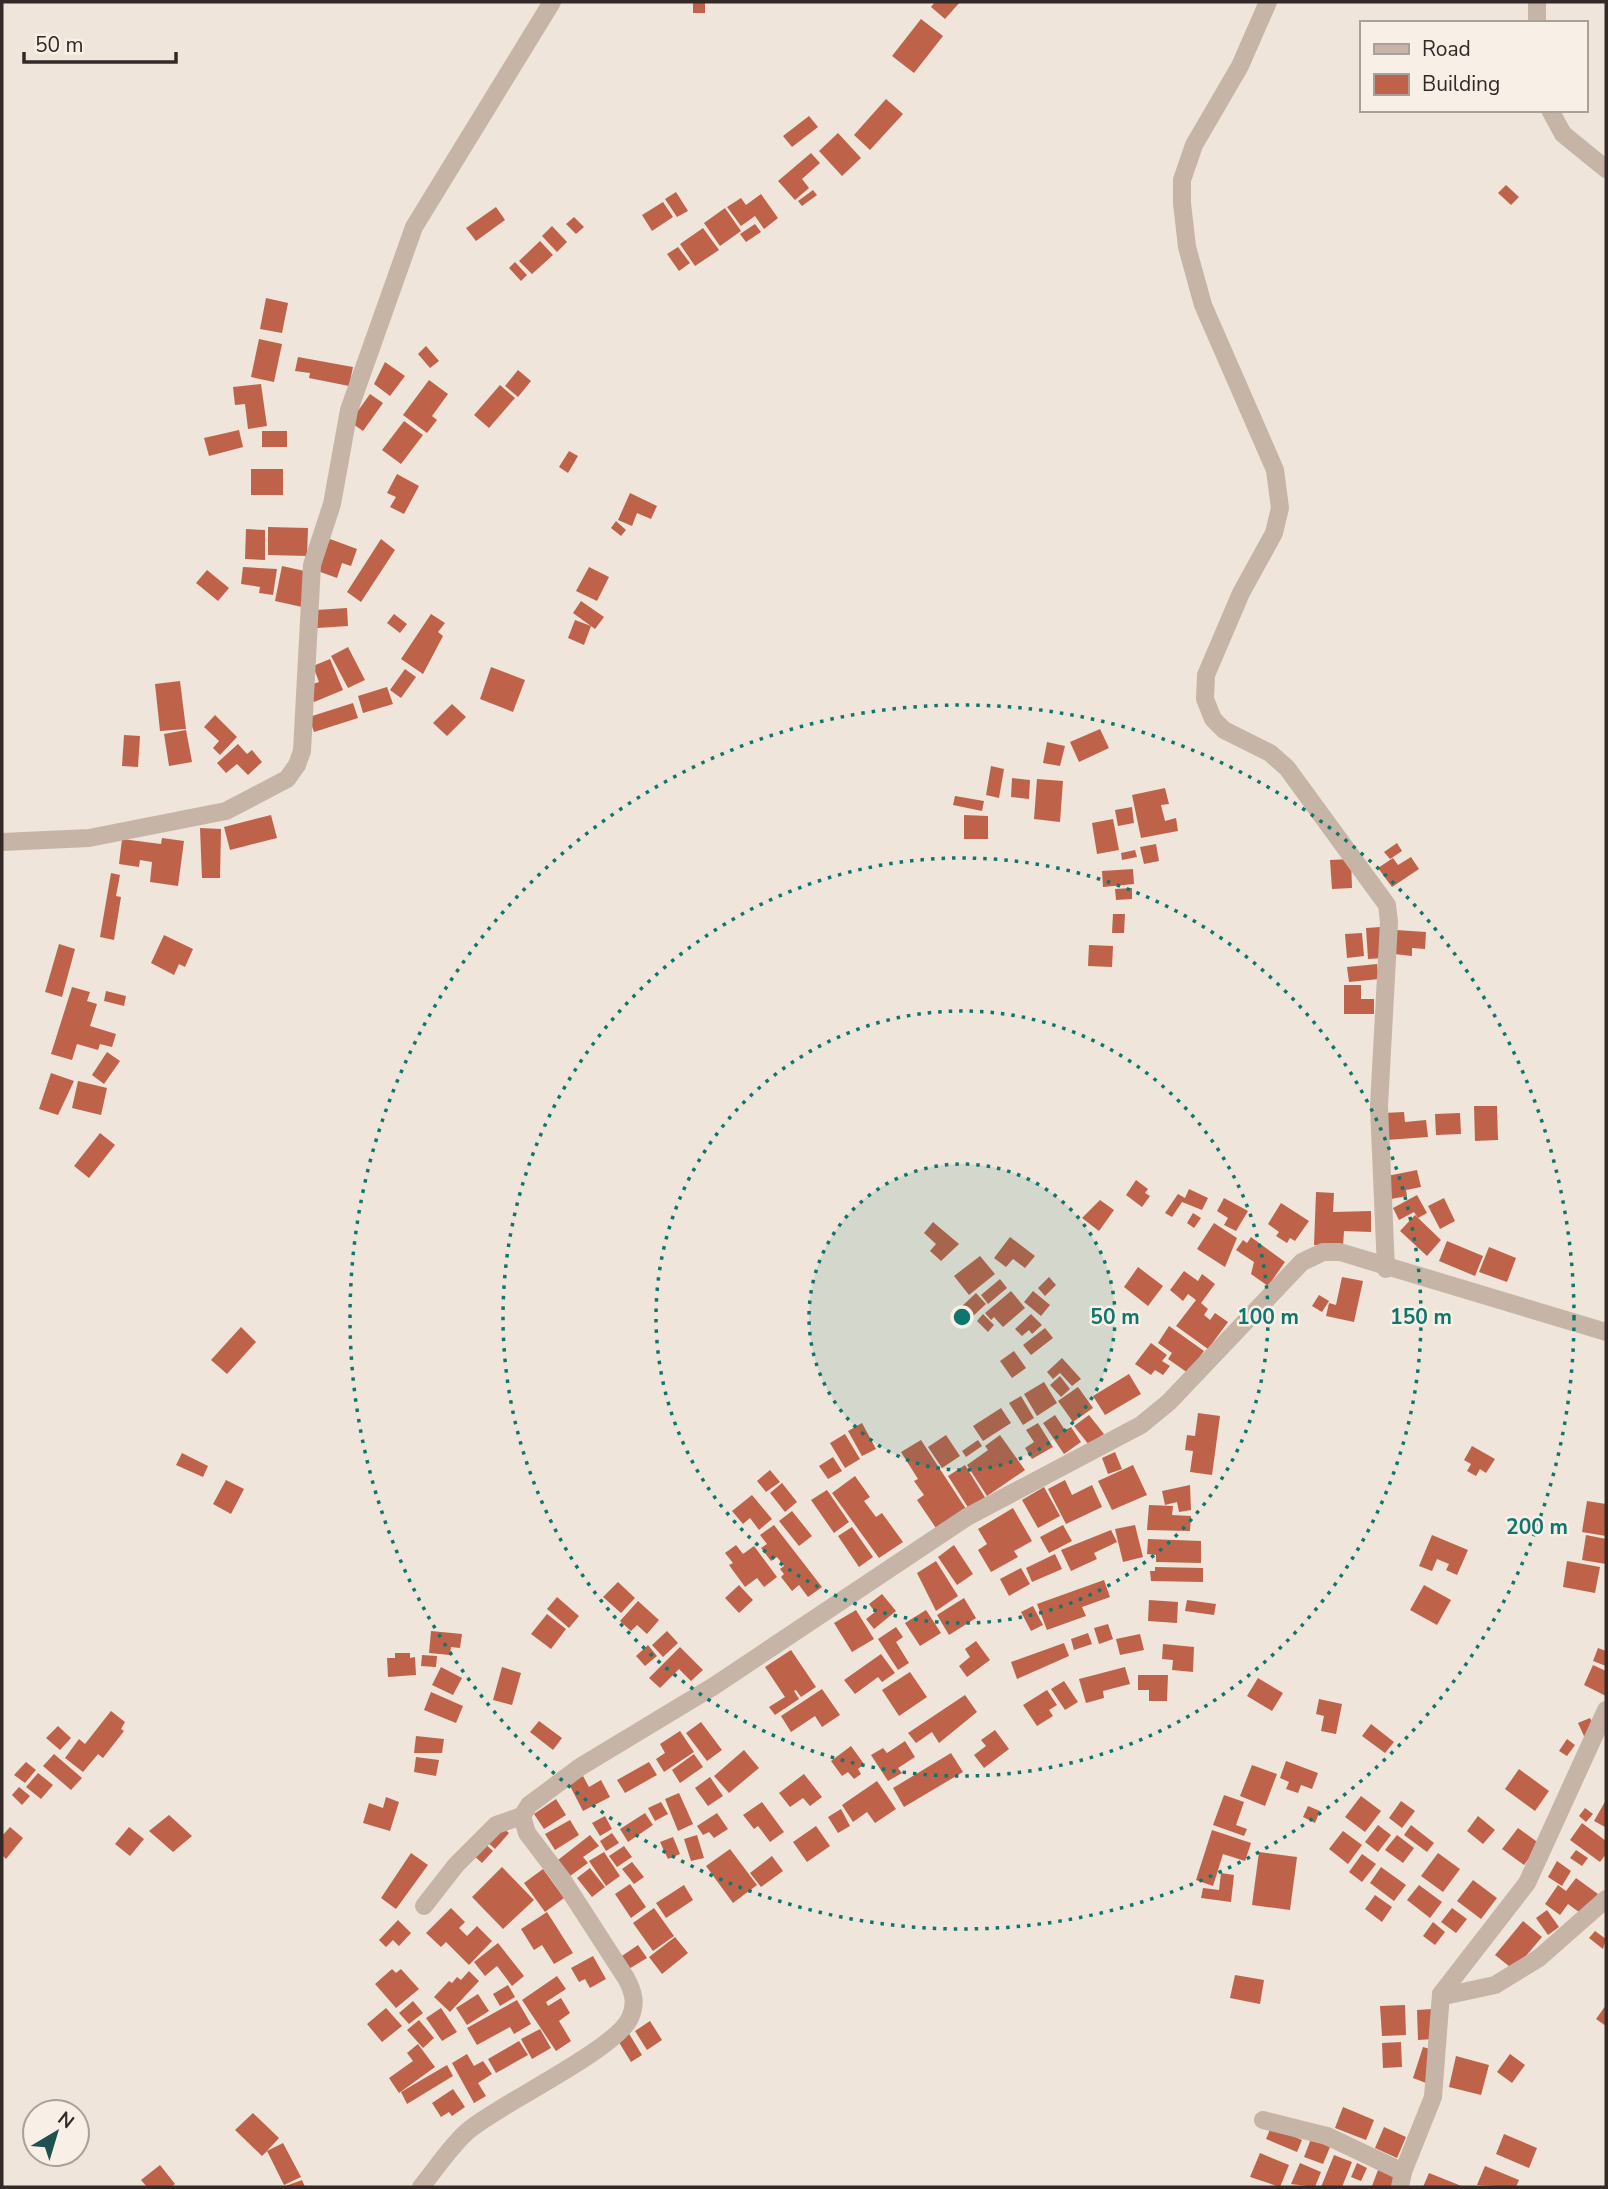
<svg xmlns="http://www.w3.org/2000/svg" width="1608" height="2189" font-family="'Nunito Sans',sans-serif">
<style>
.building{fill:#be634a}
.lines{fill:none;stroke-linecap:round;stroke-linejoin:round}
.minor{stroke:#c6b4a7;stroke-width:18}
.ring{fill:none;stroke:#0f766e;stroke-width:3.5;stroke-dasharray:3.5 7}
.centre{fill:#0f766e;stroke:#f8efe6;stroke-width:3.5}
.ring-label{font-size:21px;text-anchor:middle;font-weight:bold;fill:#0f766e;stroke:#f8efe6;stroke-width:5;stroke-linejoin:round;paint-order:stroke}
</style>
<rect width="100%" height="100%" fill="#efe5da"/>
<!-- building -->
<g class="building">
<rect x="693" y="2" width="12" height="11"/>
<path d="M 935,2 L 960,2 L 945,19 L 931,7 Z"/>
<path d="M 921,19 L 943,36 L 914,73 L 892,56 Z"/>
<path d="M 886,99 L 903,114 L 870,150 L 854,135 Z"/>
<path d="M 809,116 L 818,127 L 792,147 L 783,136 Z"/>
<path d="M 838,133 L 861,158 L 842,176 L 819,151 Z"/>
<path d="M 811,153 L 820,163 L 802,179 L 809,188 L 795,200 L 778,181 Z"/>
<path d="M 1506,185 L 1519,197 L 1511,205 L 1498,193 Z"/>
<path d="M 813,190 L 817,195 L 802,206 L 798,201 Z"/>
<path d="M 676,192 L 688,211 L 677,217 L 665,199 Z"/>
<path d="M 761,194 L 778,218 L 764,229 L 755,216 L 741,226 L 727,207 L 741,198 L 746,205 Z"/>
<path d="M 663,202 L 673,217 L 652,231 L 642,215 Z"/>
<path d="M 496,207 L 505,220 L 476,241 L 466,228 Z"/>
<path d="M 725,208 L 741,231 L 720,246 L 704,223 Z"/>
<path d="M 574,217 L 584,227 L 576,234 L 566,224 Z"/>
<path d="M 755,224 L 761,232 L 746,242 L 740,234 Z"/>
<path d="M 552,226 L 567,242 L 557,252 L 542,236 Z"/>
<path d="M 703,228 L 719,250 L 695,266 L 680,244 Z"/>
<path d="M 540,241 L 553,255 L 532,274 L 519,261 Z"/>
<path d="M 678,247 L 690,263 L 679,271 L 667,254 Z"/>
<path d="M 515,262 L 527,275 L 521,281 L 509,268 Z"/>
<path d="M 266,298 L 288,303 L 282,333 L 260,329 Z"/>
<path d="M 259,339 L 282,344 L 274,382 L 251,377 Z"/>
<path d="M 426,346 L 439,361 L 430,368 L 418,354 Z"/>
<path d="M 298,357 L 353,367 L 349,386 L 309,378 L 310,373 L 295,371 Z"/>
<path d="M 385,362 L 405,376 L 390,396 L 374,384 Z"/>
<path d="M 518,370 L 531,381 L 518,397 L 505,386 Z"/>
<path d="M 429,380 L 448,394 L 432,416 L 437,420 L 427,433 L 403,415 Z"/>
<path d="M 261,384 L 267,426 L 248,429 L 245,404 L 235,405 L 233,387 Z"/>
<path d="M 500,385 L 515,398 L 489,428 L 474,415 Z"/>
<path d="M 370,394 L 383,403 L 363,431 L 350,422 Z"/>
<path d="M 404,421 L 423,435 L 401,464 L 382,450 Z"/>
<path d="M 239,430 L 243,447 L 209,456 L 204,438 Z"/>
<rect x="262" y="431" width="25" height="16"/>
<path d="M 569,451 L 578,456 L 568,473 L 559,467 Z"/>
<rect x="251" y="469" width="32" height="26"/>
<path d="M 397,474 L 419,486 L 404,514 L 390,507 L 396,497 L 387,493 Z"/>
<path d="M 630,493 L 657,506 L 651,519 L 637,513 L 632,526 L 618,520 Z"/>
<path d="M 616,521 L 626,530 L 621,536 L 611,528 Z"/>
<path d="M 268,527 L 308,528 L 307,556 L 268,555 Z"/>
<path d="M 246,529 L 265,530 L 265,560 L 245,559 Z"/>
<path d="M 330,539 L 357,549 L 351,566 L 342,563 L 337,578 L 315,570 Z"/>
<path d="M 381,539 L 395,550 L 361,602 L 347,592 Z"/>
<path d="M 282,566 L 309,572 L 302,607 L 275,601 Z"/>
<path d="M 243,567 L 277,569 L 273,595 L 259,593 L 260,587 L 241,584 Z"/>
<path d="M 589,567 L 609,577 L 597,601 L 576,591 Z"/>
<path d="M 207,570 L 229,588 L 218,601 L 196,583 Z"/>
<path d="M 581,601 L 604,617 L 595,629 L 573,613 Z"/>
<path d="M 347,608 L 348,626 L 317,628 L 316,610 Z"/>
<path d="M 394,614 L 407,624 L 400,633 L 387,623 Z"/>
<path d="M 431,614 L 445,623 L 438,632 L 443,636 L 423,674 L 401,659 Z"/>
<path d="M 575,620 L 591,626 L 584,645 L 568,638 Z"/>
<path d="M 348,647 L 365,680 L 348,688 L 331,656 Z"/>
<path d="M 330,659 L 343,690 L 314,702 L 307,686 L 319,682 L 313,666 Z"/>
<path d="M 491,667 L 525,680 L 513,712 L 480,699 Z"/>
<path d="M 405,669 L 416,677 L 401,698 L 390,690 Z"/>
<path d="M 180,681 L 186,729 L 160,731 L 155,684 Z"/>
<path d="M 387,687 L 393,704 L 363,713 L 358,696 Z"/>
<path d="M 353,703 L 358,718 L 314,732 L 309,717 Z"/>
<path d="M 452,704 L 466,717 L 447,736 L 433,723 Z"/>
<path d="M 215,715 L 237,737 L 220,755 L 213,748 L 219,741 L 204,727 Z"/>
<path d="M 1100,729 L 1109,748 L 1079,762 L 1070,742 Z"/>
<path d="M 186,730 L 192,762 L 169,766 L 164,734 Z"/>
<path d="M 124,735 L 140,736 L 138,767 L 122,766 Z"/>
<path d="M 1047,742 L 1065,746 L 1060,766 L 1043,763 Z"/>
<path d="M 238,744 L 247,754 L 252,750 L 262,762 L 248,775 L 237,764 L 226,773 L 217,763 Z"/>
<path d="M 991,766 L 1004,769 L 999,798 L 986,795 Z"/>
<path d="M 1012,778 L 1030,780 L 1029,799 L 1011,797 Z"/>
<path d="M 1037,779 L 1063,781 L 1060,822 L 1034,819 Z"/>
<path d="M 1165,788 L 1169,804 L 1161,805 L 1165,821 L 1176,818 L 1178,831 L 1141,838 L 1132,795 Z"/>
<path d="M 955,796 L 984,801 L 982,811 L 953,805 Z"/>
<path d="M 1132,807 L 1134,823 L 1118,826 L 1115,810 Z"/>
<path d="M 271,815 L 277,838 L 230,850 L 224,827 Z"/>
<path d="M 964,815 L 988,816 L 988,839 L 964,839 Z"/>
<path d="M 1113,819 L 1119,850 L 1097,854 L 1092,823 Z"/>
<path d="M 200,828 L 221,829 L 220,878 L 202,878 Z"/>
<path d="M 162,838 L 184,841 L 178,886 L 150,882 L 152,862 L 140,860 L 139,867 L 119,864 L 122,839 L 161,844 Z"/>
<path d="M 1397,843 L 1402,851 L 1390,859 L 1384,852 Z"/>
<path d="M 1156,844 L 1159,861 L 1144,864 L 1140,847 Z"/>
<path d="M 1135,850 L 1137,857 L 1122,860 L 1121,853 Z"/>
<path d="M 1411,857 L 1419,869 L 1392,887 L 1378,868 L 1393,858 L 1398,865 Z"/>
<path d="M 1351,859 L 1352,888 L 1332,889 L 1330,860 Z"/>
<path d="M 1133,869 L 1134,884 L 1103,887 L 1102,871 Z"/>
<path d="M 111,873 L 120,875 L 116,896 L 121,897 L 114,940 L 100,937 Z"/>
<path d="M 1132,888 L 1132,899 L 1116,900 L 1115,889 Z"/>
<path d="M 1113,914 L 1125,914 L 1124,933 L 1112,933 Z"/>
<path d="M 1381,927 L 1383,958 L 1368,959 L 1366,928 Z"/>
<path d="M 1396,930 L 1426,932 L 1425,949 L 1412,948 L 1412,956 L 1394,954 Z"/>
<path d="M 1362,933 L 1364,956 L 1347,958 L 1345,934 Z"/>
<path d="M 164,935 L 193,949 L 185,967 L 179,964 L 174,975 L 151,963 Z"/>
<path d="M 59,944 L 75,949 L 62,997 L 45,992 Z"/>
<path d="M 1089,945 L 1113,946 L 1112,967 L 1088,966 Z"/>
<path d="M 1377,964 L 1379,979 L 1349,982 L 1347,967 Z"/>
<path d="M 1344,985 L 1361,985 L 1361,999 L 1374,999 L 1374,1014 L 1344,1014 Z"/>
<path d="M 72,987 L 90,992 L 87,1001 L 97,1004 L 90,1026 L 116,1034 L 112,1047 L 100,1044 L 98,1050 L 77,1044 L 72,1060 L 51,1054 Z"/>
<path d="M 106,991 L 126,996 L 124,1006 L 104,1001 Z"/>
<path d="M 107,1052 L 120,1061 L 104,1084 L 92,1075 Z"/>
<path d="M 51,1073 L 74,1081 L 58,1115 L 39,1109 Z"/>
<path d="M 78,1081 L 107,1088 L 101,1115 L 72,1108 Z"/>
<path d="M 1474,1106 L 1497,1106 L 1498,1140 L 1475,1141 Z"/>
<path d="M 1404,1112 L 1405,1122 L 1426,1120 L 1428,1137 L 1386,1140 L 1384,1113 Z"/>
<path d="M 1460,1113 L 1461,1134 L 1436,1135 L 1435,1114 Z"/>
<path d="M 100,1133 L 115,1145 L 89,1178 L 74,1166 Z"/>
<path d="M 1417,1170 L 1421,1187 L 1406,1190 L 1407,1196 L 1391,1199 L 1387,1176 Z"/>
<path d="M 1136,1180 L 1148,1189 L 1145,1193 L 1150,1196 L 1142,1207 L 1126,1195 Z"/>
<path d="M 1189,1189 L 1208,1198 L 1202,1210 L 1182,1202 L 1172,1217 L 1165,1213 L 1178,1194 L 1185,1198 Z"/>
<path d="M 1316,1192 L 1334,1193 L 1333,1212 L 1371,1211 L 1371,1232 L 1344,1231 L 1343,1246 L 1314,1245 Z"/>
<path d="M 1417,1195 L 1427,1213 L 1418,1218 L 1414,1212 L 1399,1220 L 1393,1208 Z"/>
<path d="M 1224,1198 L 1248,1211 L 1236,1231 L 1224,1225 L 1228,1218 L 1217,1211 Z"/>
<path d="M 1444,1198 L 1455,1221 L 1440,1229 L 1428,1206 Z"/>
<path d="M 1100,1200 L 1114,1210 L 1099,1231 L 1082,1218 Z"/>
<path d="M 1281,1203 L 1309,1221 L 1295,1241 L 1290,1238 L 1287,1243 L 1276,1236 L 1279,1232 L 1268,1224 Z"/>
<path d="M 1193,1213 L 1201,1218 L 1194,1228 L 1187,1223 Z"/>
<path d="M 1415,1215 L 1441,1240 L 1427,1256 L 1400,1231 Z"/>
<path d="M 933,1222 L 959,1244 L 941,1261 L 930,1251 L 936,1244 L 924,1233 Z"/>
<path d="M 1214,1223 L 1237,1238 L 1225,1267 L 1197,1249 Z"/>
<path d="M 1010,1237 L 1035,1256 L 1025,1268 L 1013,1259 L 1006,1267 L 994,1258 Z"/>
<path d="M 1251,1237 L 1285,1262 L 1268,1286 L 1251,1274 L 1254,1262 L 1236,1250 L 1243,1240 L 1247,1243 Z"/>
<path d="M 1447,1241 L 1483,1256 L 1475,1276 L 1439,1261 Z"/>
<path d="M 1489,1247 L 1516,1258 L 1507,1282 L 1479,1272 Z"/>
<path d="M 980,1256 L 995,1274 L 969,1295 L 954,1276 Z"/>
<path d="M 1138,1267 L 1163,1286 L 1148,1306 L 1124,1287 Z"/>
<path d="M 1184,1271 L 1198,1281 L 1202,1274 L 1215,1284 L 1201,1303 L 1208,1309 L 1204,1315 L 1210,1320 L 1215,1313 L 1228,1322 L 1208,1349 L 1176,1326 L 1196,1300 L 1188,1294 L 1183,1301 L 1170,1290 Z"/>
<path d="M 1049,1277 L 1056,1285 L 1045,1296 L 1038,1288 Z"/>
<path d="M 1342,1277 L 1363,1281 L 1354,1322 L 1326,1316 L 1329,1303 L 1336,1305 Z"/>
<path d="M 1000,1279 L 1007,1288 L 988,1304 L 981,1295 Z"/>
<path d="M 1011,1291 L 1025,1308 L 1003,1327 L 994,1317 L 991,1320 L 985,1313 Z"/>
<path d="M 1033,1291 L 1050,1305 L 1041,1316 L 1024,1302 Z"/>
<path d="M 976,1293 L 986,1304 L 971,1318 L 961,1307 Z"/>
<path d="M 1319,1295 L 1329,1301 L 1322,1312 L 1312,1306 Z"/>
<path d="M 983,1314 L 994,1325 L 988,1332 L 977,1321 Z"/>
<path d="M 1031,1314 L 1042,1325 L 1032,1334 L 1029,1330 L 1022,1336 L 1015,1329 Z"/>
<path d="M 1169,1326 L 1204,1351 L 1188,1373 L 1168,1359 L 1172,1353 L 1158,1343 Z"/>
<path d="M 241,1327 L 256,1342 L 227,1374 L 211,1360 Z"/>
<path d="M 1045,1328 L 1053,1338 L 1031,1355 L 1023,1345 Z"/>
<path d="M 1151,1343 L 1167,1355 L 1162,1361 L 1170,1366 L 1163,1375 L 1155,1370 L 1151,1375 L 1135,1364 Z"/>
<path d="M 1014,1351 L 1026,1368 L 1012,1378 L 1000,1361 Z"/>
<path d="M 1062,1358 L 1081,1379 L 1072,1386 L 1060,1373 L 1053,1379 L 1047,1372 Z"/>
<path d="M 1129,1374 L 1141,1394 L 1105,1415 L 1093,1396 Z"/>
<path d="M 1060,1376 L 1070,1389 L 1061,1397 L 1050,1385 Z"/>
<path d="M 1044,1382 L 1057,1403 L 1037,1416 L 1024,1394 Z"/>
<path d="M 1078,1387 L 1093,1408 L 1073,1422 L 1058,1401 Z"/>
<path d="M 1021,1396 L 1034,1418 L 1023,1425 L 1009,1403 Z"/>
<path d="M 1001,1408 L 1011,1423 L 983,1441 L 973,1426 Z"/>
<path d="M 1198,1413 L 1220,1416 L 1212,1475 L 1190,1472 L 1193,1451 L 1185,1450 L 1187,1435 L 1195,1436 Z"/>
<path d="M 1055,1415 L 1065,1430 L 1071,1427 L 1081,1442 L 1064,1454 L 1043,1423 Z"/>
<path d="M 1089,1415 L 1104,1434 L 1089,1445 L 1074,1426 Z"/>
<path d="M 862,1423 L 876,1449 L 862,1456 L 848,1431 Z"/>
<path d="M 1038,1423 L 1053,1447 L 1032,1459 L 1025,1448 L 1034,1442 L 1026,1430 Z"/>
<path d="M 845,1434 L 860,1459 L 845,1468 L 830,1443 Z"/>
<path d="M 946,1435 L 960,1456 L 942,1468 L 928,1447 Z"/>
<path d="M 1000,1435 L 1025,1470 L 987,1496 L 967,1465 L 988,1450 L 985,1446 Z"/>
<path d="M 921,1440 L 966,1509 L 936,1528 L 917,1500 L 924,1495 L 914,1481 L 918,1479 L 901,1452 Z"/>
<path d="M 978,1440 L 982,1446 L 966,1457 L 962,1451 Z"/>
<path d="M 1472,1446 L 1495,1459 L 1486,1473 L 1480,1469 L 1476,1476 L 1467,1471 L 1471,1464 L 1464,1460 Z"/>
<path d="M 1115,1452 L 1122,1469 L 1108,1474 L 1102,1458 Z"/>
<path d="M 182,1453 L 208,1466 L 203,1477 L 176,1465 Z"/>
<path d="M 833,1457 L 842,1471 L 828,1479 L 819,1466 Z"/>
<path d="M 965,1465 L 986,1499 L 969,1509 L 948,1476 Z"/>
<path d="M 1133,1465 L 1147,1495 L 1112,1510 L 1098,1481 Z"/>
<path d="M 770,1470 L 780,1482 L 766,1492 L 757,1481 Z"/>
<path d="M 855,1476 L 870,1497 L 864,1501 L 876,1517 L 882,1513 L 903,1542 L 879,1558 L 832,1493 Z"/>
<path d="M 226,1480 L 244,1489 L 231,1514 L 213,1504 Z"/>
<path d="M 1065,1480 L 1072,1495 L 1092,1485 L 1102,1507 L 1066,1524 L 1048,1489 Z"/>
<path d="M 782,1483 L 797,1502 L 785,1512 L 770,1493 Z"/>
<path d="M 1190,1485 L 1191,1510 L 1179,1512 L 1177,1502 L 1165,1505 L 1162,1491 Z"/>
<path d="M 1044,1487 L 1060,1516 L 1038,1528 L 1022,1500 Z"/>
<path d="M 827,1490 L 849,1522 L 834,1533 L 811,1500 Z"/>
<path d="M 752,1495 L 772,1519 L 759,1530 L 750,1518 L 743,1524 L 732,1511 Z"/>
<path d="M 1587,1501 L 1606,1504 L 1606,1536 L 1582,1532 Z"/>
<path d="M 1149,1505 L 1173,1506 L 1172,1515 L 1191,1516 L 1190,1531 L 1147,1530 Z"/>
<path d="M 1013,1508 L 1032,1541 L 1014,1551 L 1018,1557 L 991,1572 L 978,1550 L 987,1544 L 978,1529 Z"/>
<path d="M 792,1511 L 812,1536 L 799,1546 L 779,1521 Z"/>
<path d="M 774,1525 L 822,1587 L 808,1597 L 799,1585 L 792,1591 L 781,1577 L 784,1574 L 780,1569 L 784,1566 L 777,1557 L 771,1561 L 761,1548 L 767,1544 L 760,1535 Z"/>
<path d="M 1063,1525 L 1072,1541 L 1049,1553 L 1040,1537 Z"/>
<path d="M 1135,1525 L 1143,1557 L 1123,1562 L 1115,1529 Z"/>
<path d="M 852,1527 L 873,1557 L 859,1567 L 838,1536 Z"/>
<path d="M 1111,1530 L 1117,1542 L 1094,1553 L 1097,1559 L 1071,1571 L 1061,1550 Z"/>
<path d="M 1432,1535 L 1468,1550 L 1457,1575 L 1446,1570 L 1449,1564 L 1437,1559 L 1432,1571 L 1419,1566 Z"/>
<path d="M 1586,1535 L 1606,1539 L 1606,1564 L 1582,1560 Z"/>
<path d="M 1148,1539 L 1201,1541 L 1201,1563 L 1156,1562 L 1156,1555 L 1147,1554 Z"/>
<path d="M 736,1545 L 743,1554 L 754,1546 L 777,1577 L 764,1587 L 757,1578 L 745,1587 L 729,1565 L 733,1563 L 725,1553 Z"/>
<path d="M 954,1545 L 973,1574 L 957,1585 L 938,1557 Z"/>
<path d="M 1055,1554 L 1062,1569 L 1032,1582 L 1026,1568 Z"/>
<path d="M 936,1561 L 958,1596 L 936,1611 L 917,1573 Z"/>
<path d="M 1567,1561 L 1600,1567 L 1595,1593 L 1563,1587 Z"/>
<path d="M 1155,1567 L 1203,1568 L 1203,1582 L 1151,1581 L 1150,1571 L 1155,1571 Z"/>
<path d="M 1021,1568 L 1030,1584 L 1009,1596 L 1000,1579 Z"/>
<path d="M 1104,1580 L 1110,1597 L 1082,1607 L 1086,1616 L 1047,1630 L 1037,1604 Z"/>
<path d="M 618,1582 L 635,1598 L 621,1613 L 603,1597 Z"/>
<path d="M 739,1585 L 753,1600 L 739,1613 L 725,1598 Z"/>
<path d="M 1424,1585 L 1451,1600 L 1437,1625 L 1410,1610 Z"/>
<path d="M 882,1594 L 896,1611 L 874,1629 L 866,1619 L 875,1612 L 869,1604 Z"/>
<path d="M 557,1597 L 579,1616 L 569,1628 L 547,1609 Z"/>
<path d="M 964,1598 L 976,1618 L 949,1635 L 937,1615 Z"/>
<path d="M 1149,1600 L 1178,1602 L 1177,1623 L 1148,1621 Z"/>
<path d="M 1187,1600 L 1216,1604 L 1214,1615 L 1185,1611 Z"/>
<path d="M 638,1601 L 659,1620 L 647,1634 L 637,1625 L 631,1631 L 620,1621 Z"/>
<path d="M 1033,1606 L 1043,1625 L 1031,1631 L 1021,1612 Z"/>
<path d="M 856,1610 L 874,1639 L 852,1652 L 834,1623 Z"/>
<path d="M 926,1610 L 941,1633 L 920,1646 L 905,1623 Z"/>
<path d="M 547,1614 L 566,1629 L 551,1649 L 531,1634 Z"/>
<path d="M 1108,1624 L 1113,1639 L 1099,1644 L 1094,1628 Z"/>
<path d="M 896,1627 L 903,1637 L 896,1642 L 909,1663 L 898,1670 L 878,1639 Z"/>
<path d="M 431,1631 L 462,1634 L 460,1648 L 451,1647 L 450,1655 L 429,1653 Z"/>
<path d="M 667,1631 L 678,1643 L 663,1657 L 652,1645 Z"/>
<path d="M 1088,1633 L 1092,1644 L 1074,1650 L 1071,1639 Z"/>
<path d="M 1140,1634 L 1144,1650 L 1120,1655 L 1116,1639 Z"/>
<path d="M 976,1641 L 990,1660 L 967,1677 L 959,1666 L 970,1657 L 965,1649 Z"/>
<path d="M 1064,1643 L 1069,1656 L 1017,1679 L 1011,1662 Z"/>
<path d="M 1163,1644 L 1194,1647 L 1193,1672 L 1172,1670 L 1173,1660 L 1162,1659 Z"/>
<path d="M 648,1645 L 657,1656 L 645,1666 L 636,1656 Z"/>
<path d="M 680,1647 L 703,1670 L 691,1681 L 679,1669 L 660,1688 L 649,1678 Z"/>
<path d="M 1598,1648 L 1606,1651 L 1606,1666 L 1593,1661 Z"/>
<path d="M 791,1650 L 816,1687 L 801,1697 L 796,1690 L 794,1691 L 799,1699 L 775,1715 L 769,1707 L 785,1697 L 765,1667 Z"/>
<path d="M 395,1653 L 410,1653 L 410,1658 L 415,1657 L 416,1675 L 388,1677 L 387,1658 L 395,1658 Z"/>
<path d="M 881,1654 L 895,1673 L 882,1682 L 878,1677 L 855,1694 L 844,1680 Z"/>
<path d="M 422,1655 L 437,1656 L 436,1667 L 421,1666 Z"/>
<path d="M 1593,1665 L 1606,1671 L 1606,1696 L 1584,1685 Z"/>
<path d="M 441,1667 L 462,1678 L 453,1695 L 432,1685 Z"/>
<path d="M 502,1667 L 521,1673 L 512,1705 L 493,1700 Z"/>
<path d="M 1125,1667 L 1130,1684 L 1103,1691 L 1104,1698 L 1086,1703 L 1079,1679 Z"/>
<path d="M 910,1672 L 927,1697 L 899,1716 L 882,1690 Z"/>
<path d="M 1138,1675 L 1168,1675 L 1167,1701 L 1149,1701 L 1149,1690 L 1138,1690 Z"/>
<path d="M 1258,1678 L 1283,1693 L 1272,1711 L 1247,1696 Z"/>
<path d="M 1064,1681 L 1078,1702 L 1065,1710 L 1051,1689 Z"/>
<path d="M 822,1689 L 840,1715 L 822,1727 L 815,1716 L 791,1732 L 781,1716 Z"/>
<path d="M 1047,1690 L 1057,1705 L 1049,1710 L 1053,1716 L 1037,1726 L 1023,1705 Z"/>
<path d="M 431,1692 L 463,1706 L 456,1723 L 424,1710 Z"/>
<path d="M 965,1695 L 977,1712 L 939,1743 L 932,1732 L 916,1743 L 908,1733 Z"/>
<path d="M 1319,1699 L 1342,1704 L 1336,1734 L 1321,1731 L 1324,1716 L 1316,1714 Z"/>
<path d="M 111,1711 L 125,1722 L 121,1729 L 124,1731 L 103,1758 L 98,1754 L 83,1772 L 65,1758 L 79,1739 L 85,1744 Z"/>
<path d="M 1590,1718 L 1596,1730 L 1584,1736 L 1578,1723 Z"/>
<path d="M 539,1721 L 562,1738 L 553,1750 L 530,1732 Z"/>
<path d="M 701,1722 L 722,1750 L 707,1761 L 686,1733 Z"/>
<path d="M 1371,1724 L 1394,1742 L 1385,1753 L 1362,1736 Z"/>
<path d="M 58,1726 L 71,1738 L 60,1750 L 46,1738 Z"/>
<path d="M 995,1730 L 1009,1749 L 984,1768 L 974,1755 L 986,1746 L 981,1740 Z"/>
<path d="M 680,1731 L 694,1752 L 664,1772 L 656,1759 L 665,1753 L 660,1744 Z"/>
<path d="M 416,1736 L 444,1739 L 442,1753 L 414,1753 Z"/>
<path d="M 1567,1739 L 1575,1745 L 1567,1756 L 1559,1751 Z"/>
<path d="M 905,1741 L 915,1757 L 898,1768 L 902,1773 L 888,1781 L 871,1755 L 883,1748 L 887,1753 Z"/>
<path d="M 851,1746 L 864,1764 L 858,1769 L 861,1774 L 854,1779 L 848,1772 L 842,1776 L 831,1761 Z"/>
<path d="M 744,1750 L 759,1768 L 729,1793 L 714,1776 Z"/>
<path d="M 951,1753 L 963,1772 L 904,1807 L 893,1788 Z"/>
<path d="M 54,1754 L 82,1778 L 71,1790 L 43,1766 Z"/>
<path d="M 694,1754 L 703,1767 L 680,1783 L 672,1770 Z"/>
<path d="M 416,1757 L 439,1760 L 436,1776 L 414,1772 Z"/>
<path d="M 1286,1761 L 1318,1773 L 1312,1789 L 1301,1785 L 1298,1793 L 1286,1789 L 1289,1782 L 1280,1778 Z"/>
<path d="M 26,1762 L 36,1770 L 25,1783 L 14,1775 Z"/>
<path d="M 649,1762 L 657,1775 L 625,1793 L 617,1780 Z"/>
<path d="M 1252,1765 L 1277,1774 L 1265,1806 L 1240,1796 Z"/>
<path d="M 1519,1769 L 1549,1791 L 1535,1811 L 1505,1789 Z"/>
<path d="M 38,1773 L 53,1785 L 41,1799 L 26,1787 Z"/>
<path d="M 804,1774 L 822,1797 L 810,1806 L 803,1798 L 790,1807 L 779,1793 Z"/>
<path d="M 583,1776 L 589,1787 L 601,1780 L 610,1797 L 583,1811 L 569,1784 Z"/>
<path d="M 710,1777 L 723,1796 L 708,1806 L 695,1788 Z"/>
<path d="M 877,1781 L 896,1809 L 875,1823 L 867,1812 L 853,1822 L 842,1805 Z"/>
<path d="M 19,1787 L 30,1796 L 22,1805 L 12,1795 Z"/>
<path d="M 679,1793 L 693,1824 L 678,1831 L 665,1799 Z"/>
<path d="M 1224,1795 L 1244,1802 L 1236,1825 L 1247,1829 L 1244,1836 L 1213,1825 Z"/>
<path d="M 1361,1796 L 1381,1811 L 1365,1832 L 1345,1817 Z"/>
<path d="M 386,1797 L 399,1802 L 390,1831 L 363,1823 L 369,1803 L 383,1808 Z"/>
<path d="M 556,1799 L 566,1815 L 544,1829 L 534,1814 Z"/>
<path d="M 1606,1800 L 1606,1824 L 1605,1827 L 1594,1821 Z"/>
<path d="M 1401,1801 L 1415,1811 L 1402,1828 L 1389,1818 Z"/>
<path d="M 661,1802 L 668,1814 L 655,1821 L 648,1808 Z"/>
<path d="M 762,1802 L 784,1832 L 770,1842 L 758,1826 L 754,1829 L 743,1815 Z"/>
<path d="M 1308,1806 L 1320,1811 L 1315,1823 L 1303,1817 Z"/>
<path d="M 1585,1808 L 1593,1814 L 1586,1822 L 1579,1816 Z"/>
<path d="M 841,1809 L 850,1826 L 838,1833 L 828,1817 Z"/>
<path d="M 645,1813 L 653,1825 L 628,1842 L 620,1829 Z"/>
<path d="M 717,1813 L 728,1829 L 714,1838 L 709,1832 L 703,1835 L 697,1826 Z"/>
<path d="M 169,1815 L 192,1836 L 173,1852 L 149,1831 Z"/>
<path d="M 605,1816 L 612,1829 L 600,1836 L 592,1823 Z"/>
<path d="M 1478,1816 L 1495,1830 L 1483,1844 L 1467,1831 Z"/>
<path d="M 570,1820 L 579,1835 L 555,1850 L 545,1834 Z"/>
<path d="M 1582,1823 L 1606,1841 L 1606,1854 L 1600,1862 L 1570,1840 Z"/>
<path d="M 499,1825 L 509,1833 L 495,1849 L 486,1841 Z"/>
<path d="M 1378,1825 L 1391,1835 L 1378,1852 L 1365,1842 Z"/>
<path d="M 1411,1825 L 1434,1843 L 1427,1852 L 1404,1835 Z"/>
<path d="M 816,1826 L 830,1846 L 807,1862 L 793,1842 Z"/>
<path d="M 10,1827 L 23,1838 L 6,1859 L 2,1855 L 2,1836 Z"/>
<path d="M 129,1827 L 144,1839 L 130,1856 L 115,1844 Z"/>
<path d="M 1518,1828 L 1540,1844 L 1524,1865 L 1502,1849 Z"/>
<path d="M 1212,1830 L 1251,1843 L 1245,1861 L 1223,1854 L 1213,1886 L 1196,1880 Z"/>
<path d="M 1343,1831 L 1362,1845 L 1348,1864 L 1329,1849 Z"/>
<path d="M 612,1833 L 619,1843 L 606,1851 L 600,1841 Z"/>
<path d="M 590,1835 L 599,1846 L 583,1857 L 588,1863 L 570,1876 L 558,1860 Z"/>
<path d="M 697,1835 L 704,1858 L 691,1861 L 684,1839 Z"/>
<path d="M 1397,1835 L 1414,1848 L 1403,1863 L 1385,1850 Z"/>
<path d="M 673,1837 L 680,1854 L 668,1859 L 660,1842 Z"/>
<path d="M 483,1842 L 493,1851 L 482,1863 L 472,1854 Z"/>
<path d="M 624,1846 L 632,1857 L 617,1867 L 609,1856 Z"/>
<path d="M 730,1849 L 757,1885 L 733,1903 L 706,1866 Z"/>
<path d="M 1576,1850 L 1588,1858 L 1582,1866 L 1570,1858 Z"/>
<path d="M 604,1852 L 620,1876 L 606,1886 L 589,1861 Z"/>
<path d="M 1259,1852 L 1297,1857 L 1290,1910 L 1252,1905 Z"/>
<path d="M 411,1853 L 428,1865 L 396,1909 L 381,1898 Z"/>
<path d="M 1438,1853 L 1460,1869 L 1443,1892 L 1421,1876 Z"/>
<path d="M 1362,1854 L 1376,1864 L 1362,1882 L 1349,1872 Z"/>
<path d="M 772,1856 L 783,1871 L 761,1887 L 750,1873 Z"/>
<path d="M 1557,1861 L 1571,1871 L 1562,1886 L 1548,1877 Z"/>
<path d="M 632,1862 L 644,1877 L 634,1884 L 622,1869 Z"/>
<path d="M 502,1867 L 534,1900 L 503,1929 L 472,1897 Z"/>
<path d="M 1381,1867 L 1406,1885 L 1394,1901 L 1370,1883 Z"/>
<path d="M 590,1868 L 605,1887 L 592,1897 L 577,1878 Z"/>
<path d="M 543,1869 L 564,1898 L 545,1912 L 524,1883 Z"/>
<path d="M 1221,1873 L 1234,1875 L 1231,1902 L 1201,1898 L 1203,1888 L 1219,1890 Z"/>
<path d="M 1576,1878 L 1598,1894 L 1583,1915 L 1568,1904 L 1560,1915 L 1545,1904 L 1558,1885 L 1566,1891 Z"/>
<path d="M 1473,1880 L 1497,1898 L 1481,1919 L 1457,1901 Z"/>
<path d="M 630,1884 L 646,1907 L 631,1918 L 615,1894 Z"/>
<path d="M 684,1885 L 693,1900 L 666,1918 L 656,1903 Z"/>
<path d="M 1419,1885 L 1442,1902 L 1430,1918 L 1407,1900 Z"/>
<path d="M 1375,1895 L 1392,1907 L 1382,1922 L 1365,1909 Z"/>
<path d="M 451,1908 L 465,1922 L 459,1928 L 467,1936 L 477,1926 L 492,1941 L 469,1965 L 446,1942 L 441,1947 L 426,1933 Z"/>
<path d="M 654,1908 L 674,1936 L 653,1951 L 633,1923 Z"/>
<path d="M 1452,1908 L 1467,1919 L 1456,1933 L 1441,1922 Z"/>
<path d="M 1547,1910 L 1559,1927 L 1548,1935 L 1536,1918 Z"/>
<path d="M 547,1912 L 573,1953 L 554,1964 L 542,1945 L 534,1950 L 521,1929 Z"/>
<path d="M 398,1920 L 411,1933 L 399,1946 L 393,1940 L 386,1947 L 379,1940 Z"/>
<path d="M 1523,1921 L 1542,1937 L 1514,1970 L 1495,1955 Z"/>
<path d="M 1433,1922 L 1445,1932 L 1435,1945 L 1423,1936 Z"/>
<path d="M 1595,1931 L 1606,1939 L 1603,1949 L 1589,1938 Z"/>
<path d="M 675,1937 L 688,1953 L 662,1974 L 649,1957 Z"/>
<path d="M 498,1943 L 524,1976 L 512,1986 L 497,1966 L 485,1976 L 474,1962 Z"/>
<path d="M 638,1945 L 647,1958 L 627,1970 L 619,1958 Z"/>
<path d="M 593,1956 L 606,1979 L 590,1988 L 585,1979 L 579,1982 L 571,1968 Z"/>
<path d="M 392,1969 L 396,1973 L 401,1969 L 419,1989 L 396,2008 L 375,1984 Z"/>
<path d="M 469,1971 L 479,1981 L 450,2012 L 434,1997 L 449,1981 L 452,1983 L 457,1977 L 461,1980 Z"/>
<path d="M 1235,1975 L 1264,1980 L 1260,2004 L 1230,1998 Z"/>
<path d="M 557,1976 L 566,1989 L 546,2002 L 548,2006 L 561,1998 L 570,2013 L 559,2021 L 571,2041 L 556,2051 L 522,2000 Z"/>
<path d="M 508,1985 L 515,1997 L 500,2006 L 493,1994 Z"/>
<path d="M 478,1994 L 489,2011 L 467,2025 L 456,2008 Z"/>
<path d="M 517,2000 L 531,2024 L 514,2034 L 510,2027 L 477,2045 L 467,2028 Z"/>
<path d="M 413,2001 L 423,2013 L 409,2024 L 399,2013 Z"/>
<path d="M 1405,2005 L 1406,2035 L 1382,2036 L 1380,2006 Z"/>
<path d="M 1606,2005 L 1606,2026 L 1596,2019 Z"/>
<path d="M 386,2008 L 402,2026 L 382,2042 L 367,2024 Z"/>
<path d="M 441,2008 L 457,2032 L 442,2041 L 426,2018 Z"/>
<path d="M 1432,2009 L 1434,2039 L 1418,2040 L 1417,2010 Z"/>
<path d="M 419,2020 L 434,2038 L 423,2048 L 407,2030 Z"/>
<path d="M 650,2021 L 662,2040 L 647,2050 L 635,2031 Z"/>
<path d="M 540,2029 L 551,2048 L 532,2059 L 521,2039 Z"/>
<path d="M 628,2032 L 642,2055 L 631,2062 L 617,2039 Z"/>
<path d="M 519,2041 L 528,2055 L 496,2073 L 488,2059 Z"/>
<path d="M 1401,2042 L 1402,2067 L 1383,2068 L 1382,2043 Z"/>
<path d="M 418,2044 L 435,2067 L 399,2093 L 389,2078 L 413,2061 L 407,2053 Z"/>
<path d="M 1423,2047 L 1437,2051 L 1426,2083 L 1413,2078 Z"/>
<path d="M 467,2054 L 474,2066 L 483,2061 L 492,2074 L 478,2083 L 486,2096 L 474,2103 L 452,2063 Z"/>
<path d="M 1510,2054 L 1525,2065 L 1512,2083 L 1497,2072 Z"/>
<path d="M 1456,2056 L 1489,2065 L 1481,2095 L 1449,2087 Z"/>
<path d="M 447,2065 L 453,2076 L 407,2104 L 401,2092 Z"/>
<path d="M 453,2089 L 465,2107 L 452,2116 L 449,2112 L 441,2117 L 432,2103 Z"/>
<path d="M 1343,2107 L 1374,2120 L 1366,2140 L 1335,2128 Z"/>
<path d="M 253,2113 L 279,2138 L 267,2151 L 283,2143 L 301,2177 L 284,2185 L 267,2151 L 262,2156 L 235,2130 Z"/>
<path d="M 1271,2127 L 1302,2140 L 1297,2152 L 1266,2139 Z"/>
<path d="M 1384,2127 L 1406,2137 L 1397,2158 L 1375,2148 Z"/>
<path d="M 1504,2134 L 1537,2148 L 1529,2168 L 1496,2154 Z"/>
<path d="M 1311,2139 L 1330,2147 L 1323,2164 L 1304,2157 Z"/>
<path d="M 1260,2153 L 1289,2165 L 1280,2187 L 1250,2177 Z"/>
<path d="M 1334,2155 L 1352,2162 L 1342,2187 L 1321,2187 Z"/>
<path d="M 1300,2163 L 1321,2172 L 1315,2187 L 1291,2184 Z"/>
<path d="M 1357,2163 L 1367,2168 L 1361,2181 L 1351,2177 Z"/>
<path d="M 160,2165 L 175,2184 L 171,2187 L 147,2187 L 141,2180 Z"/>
<path d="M 1485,2166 L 1519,2180 L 1516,2187 L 1477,2185 Z"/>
<path d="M 1378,2170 L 1397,2177 L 1393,2187 L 1372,2186 Z"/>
<path d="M 1429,2173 L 1464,2187 L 1423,2187 Z"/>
<path d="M 302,2180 L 305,2187 L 283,2187 Z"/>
</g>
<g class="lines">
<!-- minor -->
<g class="minor">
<path d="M 1268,2 L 1240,66 L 1194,145 L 1182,180 L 1182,203 L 1187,247 L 1203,305 L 1275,470 L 1280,508 L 1274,533 L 1241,593 L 1206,675 L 1205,699 L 1213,719 L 1224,730 L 1270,753 L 1287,768 L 1387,905 L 1389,922 L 1379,1106 L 1386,1269"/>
<path d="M 1537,23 L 1537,2"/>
<path d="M 1550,110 L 1563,134 L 1606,169"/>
<path d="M 2,842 L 89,838 L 226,811 L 287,779 L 297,765 L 302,751 L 312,565 L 332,504 L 349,410 L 414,227 L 552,2"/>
<path d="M 424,1906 L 456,1865 L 496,1825 L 522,1816"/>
<path d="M 1441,1994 L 1444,1996 L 1495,1985 L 1539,1958 L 1606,1899"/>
<path d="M 1263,2120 L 1327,2136 L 1403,2172"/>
<path d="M 421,2187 C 436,2169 451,2145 469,2130 C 503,2102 615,2050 630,2018 C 637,2003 633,1991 626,1978 L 562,1879 L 527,1833 L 522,1816 L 529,1805 L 580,1767 L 714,1686 L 967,1517 L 1141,1425 L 1169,1402 L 1302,1262 L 1323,1252 L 1340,1252 L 1606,1332"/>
<path d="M 1400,2187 L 1403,2172 L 1433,2097 L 1441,1994 L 1527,1883 L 1606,1710"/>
</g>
</g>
<!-- distance rings -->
<circle cx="962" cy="1317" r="153" fill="#0f766e" fill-opacity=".12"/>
<g class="ring">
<circle cx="962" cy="1317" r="153"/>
<circle cx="962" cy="1317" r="306"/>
<circle cx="962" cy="1317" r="459"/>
<circle cx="962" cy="1317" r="612"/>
</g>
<circle cx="962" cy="1317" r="10" class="centre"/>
<g class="ring-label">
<text x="1115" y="1324">50 m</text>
<text x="1268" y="1324">100 m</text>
<text x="1421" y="1324">150 m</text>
<text x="1537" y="1534">200 m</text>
</g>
<!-- border -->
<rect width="1608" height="2189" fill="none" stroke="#332a27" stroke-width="7"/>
<!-- legend -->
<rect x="1360" y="21" width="228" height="91" fill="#f8efe6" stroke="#a9a09a" stroke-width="2"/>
<rect x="1374" y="44" width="35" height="10" fill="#c6b4a7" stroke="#a9a09a" stroke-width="2"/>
<text x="1422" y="56" font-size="21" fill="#332a27">Road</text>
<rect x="1374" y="74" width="35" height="21" fill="#be634a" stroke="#a9a09a" stroke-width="2"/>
<text x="1422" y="91" font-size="21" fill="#332a27">Building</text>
<!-- north arrow -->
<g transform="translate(56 2133) rotate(38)"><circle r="33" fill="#f8efe6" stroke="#a9a09a" stroke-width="2"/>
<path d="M0-5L12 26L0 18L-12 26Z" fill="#1f5052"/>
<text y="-10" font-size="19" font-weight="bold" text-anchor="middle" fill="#332a27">N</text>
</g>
<!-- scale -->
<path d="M24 52v10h152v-10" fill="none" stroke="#332a27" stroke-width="3.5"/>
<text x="35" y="52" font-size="21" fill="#332a27" stroke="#f8efe6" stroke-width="5" paint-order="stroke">50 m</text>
</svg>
